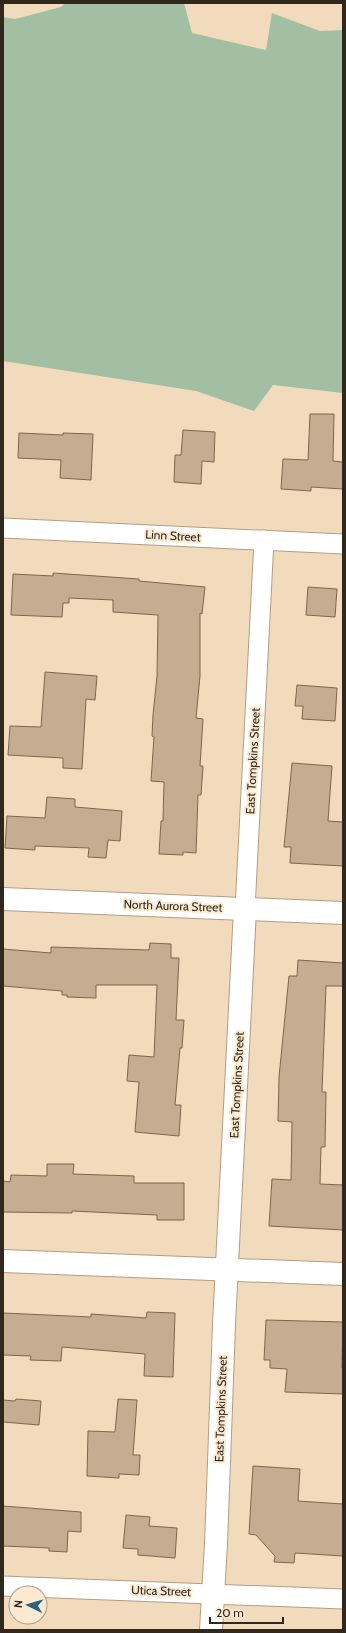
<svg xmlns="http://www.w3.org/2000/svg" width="346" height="1633" font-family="Cabin,sans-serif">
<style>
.green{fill:#a2bfa3}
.building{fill:#c4ad90;stroke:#7b674c}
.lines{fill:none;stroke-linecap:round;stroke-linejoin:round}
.minor-casing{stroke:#b39d81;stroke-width:21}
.tertiary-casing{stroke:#b39d81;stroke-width:24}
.minor{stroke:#fff;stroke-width:19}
.tertiary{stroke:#fff;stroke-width:22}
.labels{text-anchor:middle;stroke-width:4;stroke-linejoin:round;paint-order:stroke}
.street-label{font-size:12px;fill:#31281d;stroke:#fce9d1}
</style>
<rect width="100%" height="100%" fill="#f2dbbd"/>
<!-- green -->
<path class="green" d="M 65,3 L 184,3 L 192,33 L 266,50 L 272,13 L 320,31 L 343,30 L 343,393 L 273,385 L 254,411 L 196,391 L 3,361 L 3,17 L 15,19 L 61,7 Z"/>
<!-- building -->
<g class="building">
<path d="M 310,414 L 334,414 L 333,461 L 343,462 L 343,489 L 311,487 L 311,491 L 281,489 L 283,459 L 308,460 Z"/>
<path d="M 183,430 L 215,432 L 214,462 L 202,461 L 201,484 L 174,482 L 175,455 L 181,455 Z"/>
<path d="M 19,433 L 63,435 L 63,433 L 93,434 L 91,480 L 60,478 L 61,460 L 18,458 Z"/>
<path d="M 53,573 L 139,579 L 139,581 L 205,587 L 202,614 L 200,613 L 200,676 L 196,718 L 203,719 L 200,766 L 203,766 L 201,795 L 198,795 L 196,853 L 183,852 L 183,855 L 159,854 L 161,821 L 163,821 L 164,782 L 151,781 L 154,737 L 152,736 L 153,715 L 157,676 L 158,615 L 113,612 L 113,600 L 69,598 L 69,603 L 63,603 L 62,617 L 11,615 L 13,574 L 53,576 Z"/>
<path d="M 308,587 L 337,589 L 335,617 L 306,615 Z"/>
<path d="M 45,672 L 97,676 L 95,700 L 86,699 L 82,769 L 63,768 L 63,758 L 8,755 L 10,726 L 41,727 Z"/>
<path d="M 297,685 L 337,688 L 335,721 L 302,719 L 303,706 L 295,706 Z"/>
<path d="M 292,763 L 332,766 L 328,821 L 343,822 L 343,866 L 290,863 L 291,847 L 284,847 Z"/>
<path d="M 47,797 L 75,799 L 75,807 L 122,811 L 120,841 L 108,840 L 106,858 L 88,857 L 89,848 L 35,846 L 35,850 L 5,848 L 7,816 L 45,818 Z"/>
<path d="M 150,943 L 171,944 L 171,958 L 179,958 L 176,1020 L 184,1020 L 182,1048 L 180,1048 L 175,1105 L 181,1105 L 179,1136 L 135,1132 L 139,1082 L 127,1081 L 129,1055 L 154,1057 L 157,985 L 96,985 L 96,998 L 67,997 L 67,995 L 62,995 L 62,991 L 3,986 L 3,949 L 51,953 L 51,947 L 149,950 Z"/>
<path d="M 298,960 L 343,963 L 343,986 L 326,986 L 322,1092 L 326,1092 L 325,1147 L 321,1147 L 320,1184 L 343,1185 L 343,1230 L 269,1226 L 272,1179 L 291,1180 L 292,1122 L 278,1121 L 279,1077 L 289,976 L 297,976 Z"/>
<path d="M 47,1164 L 74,1164 L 73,1174 L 134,1176 L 134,1183 L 184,1183 L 184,1220 L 157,1220 L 157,1215 L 72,1211 L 72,1213 L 3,1212 L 3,1181 L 10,1182 L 11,1175 L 47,1176 Z"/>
<path d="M 147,1312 L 175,1313 L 173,1377 L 144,1376 L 145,1354 L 62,1347 L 61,1361 L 30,1360 L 31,1356 L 3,1355 L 3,1313 L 91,1317 L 91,1314 L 146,1318 Z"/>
<path d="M 266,1320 L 343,1322 L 342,1368 L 343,1368 L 343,1394 L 285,1392 L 287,1369 L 270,1368 L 270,1360 L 264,1360 Z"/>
<path d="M 16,1399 L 41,1401 L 39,1425 L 3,1422 L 3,1400 L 15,1401 Z"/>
<path d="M 118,1399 L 137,1400 L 133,1455 L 140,1455 L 139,1475 L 119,1474 L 119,1478 L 87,1476 L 88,1431 L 115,1432 Z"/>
<path d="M 253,1466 L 300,1469 L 298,1501 L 343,1504 L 343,1556 L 295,1553 L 294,1563 L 274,1562 L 275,1556 L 256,1535 L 249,1534 Z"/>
<path d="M 3,1506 L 81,1512 L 81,1532 L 68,1531 L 67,1552 L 49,1551 L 49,1548 L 3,1546 Z"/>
<path d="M 126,1515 L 150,1517 L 149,1526 L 177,1528 L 175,1558 L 138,1555 L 138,1549 L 123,1548 Z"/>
</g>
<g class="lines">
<defs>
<g id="minor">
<path d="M 3,528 L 343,544"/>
<path d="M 245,909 L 264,540"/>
<path d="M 3,1586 L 343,1599"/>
</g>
<g id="tertiary">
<path d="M 3,899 L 343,913"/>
<path d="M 3,1261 L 343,1274"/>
<path d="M 211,1630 L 216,1544 L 224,1324 L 245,909"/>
</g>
</defs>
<!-- minor casing -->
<use href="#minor" class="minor-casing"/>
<!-- tertiary casing -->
<use href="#tertiary" class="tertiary-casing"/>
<!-- minor -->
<use href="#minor" class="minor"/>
<!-- tertiary -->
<use href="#tertiary" class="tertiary"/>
</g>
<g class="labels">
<!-- street labels -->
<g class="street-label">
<text transform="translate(173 536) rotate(3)" y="4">Linn Street</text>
<text transform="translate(253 761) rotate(-87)" y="4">East Tompkins Street</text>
<text transform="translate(173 906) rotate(2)" y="4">North Aurora Street</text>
<text transform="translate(237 1085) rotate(-87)" y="4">East Tompkins Street</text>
<text transform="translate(221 1409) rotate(-88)" y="4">East Tompkins Street</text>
<text transform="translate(161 1591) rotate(2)" y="4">Utica Street</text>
</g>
</g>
<!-- border -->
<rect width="346" height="1633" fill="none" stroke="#31281d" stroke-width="8"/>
<!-- north arrow -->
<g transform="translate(28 1605) rotate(275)"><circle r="19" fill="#fce9d1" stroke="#ab9c89"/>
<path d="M0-3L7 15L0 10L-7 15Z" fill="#2b627d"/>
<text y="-6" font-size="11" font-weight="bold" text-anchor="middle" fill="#31281d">N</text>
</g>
<!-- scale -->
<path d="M210 1617v6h73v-6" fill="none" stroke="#31281d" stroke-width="2"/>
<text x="216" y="1617" font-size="12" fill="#31281d" stroke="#fce9d1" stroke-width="3" paint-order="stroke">20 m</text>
</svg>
